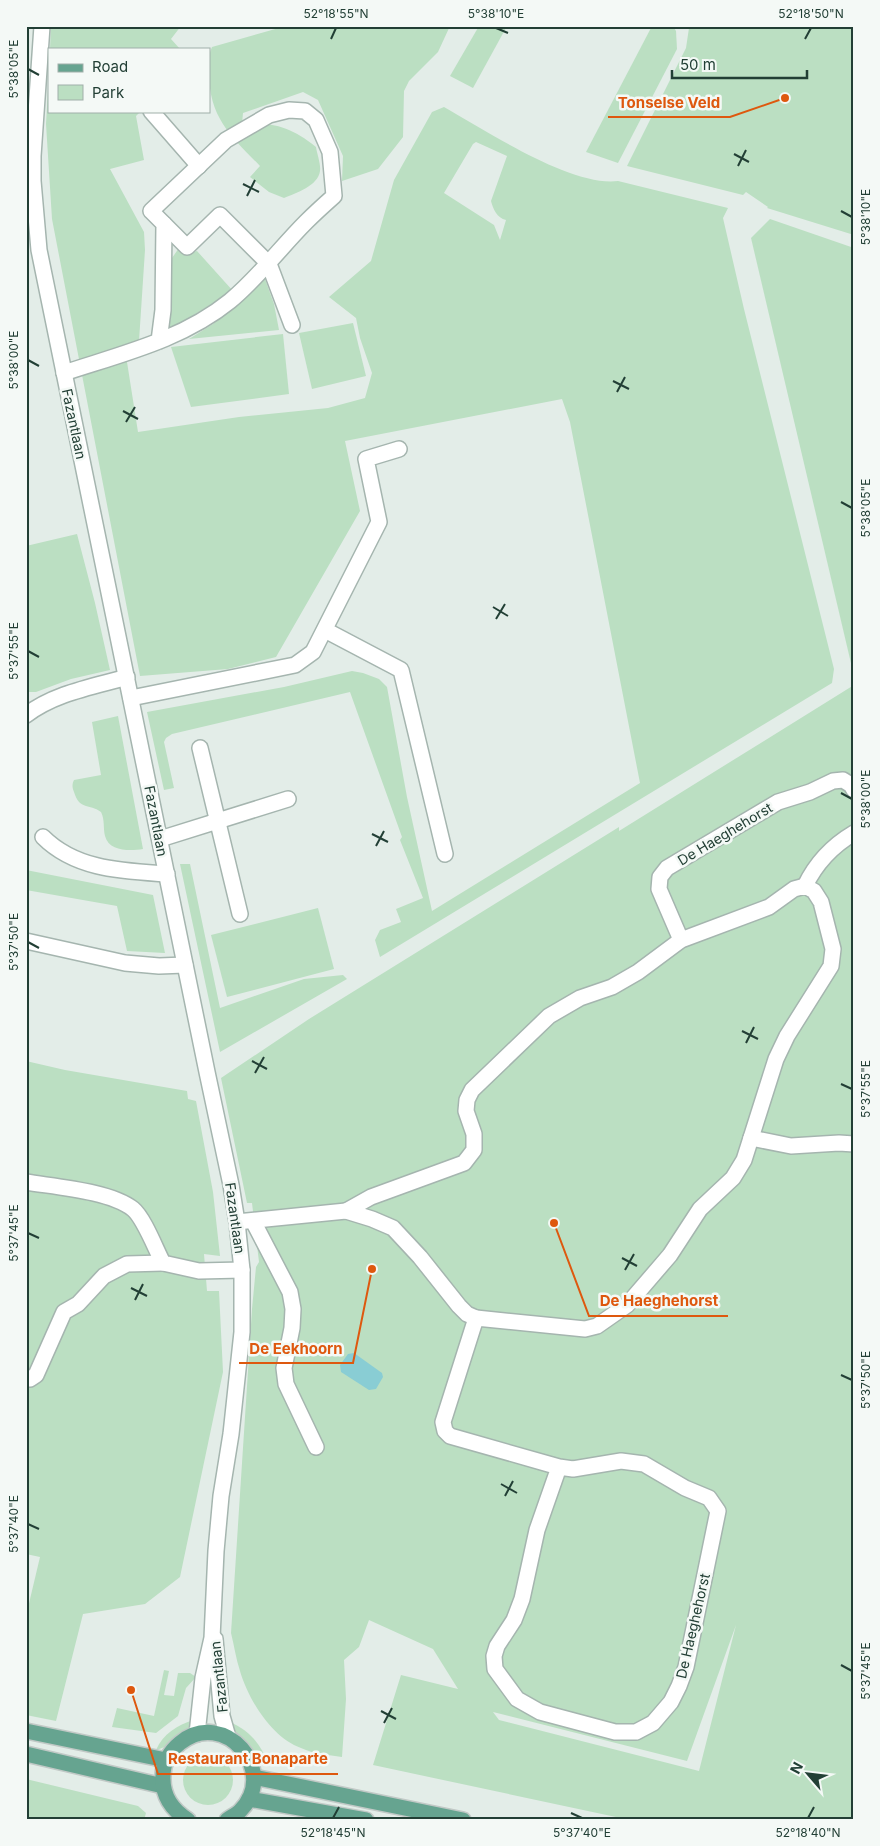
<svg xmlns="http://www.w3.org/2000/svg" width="880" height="1846" font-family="Inter,sans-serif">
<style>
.green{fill:#bbdfc2;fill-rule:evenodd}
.water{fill:#89cdd4}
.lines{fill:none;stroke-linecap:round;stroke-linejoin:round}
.minor-casing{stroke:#a5b5af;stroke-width:18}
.major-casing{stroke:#c1c9c6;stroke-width:18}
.minor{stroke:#fff;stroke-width:15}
.major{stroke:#66a490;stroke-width:15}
.ticks{fill:none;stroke:#223f35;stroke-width:2}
.labels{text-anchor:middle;stroke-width:5;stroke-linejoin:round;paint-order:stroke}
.street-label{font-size:14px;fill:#223f35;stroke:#f4f9f6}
.leader{fill:none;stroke:#de580e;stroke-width:2}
.callout-dot{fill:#de580e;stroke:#f4f9f6;stroke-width:2}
.callout-label{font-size:15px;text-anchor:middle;font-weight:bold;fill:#de580e;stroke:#f4f9f6;stroke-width:5;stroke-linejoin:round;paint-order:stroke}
.neatline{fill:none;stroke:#223f35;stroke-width:2}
.ticks-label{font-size:12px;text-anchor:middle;fill:#223f35}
</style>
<rect width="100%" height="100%" fill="#e3ede8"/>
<!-- green -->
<g class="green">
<path d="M 51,26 L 181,26 L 171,39 L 180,49 L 50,49 Z"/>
<path d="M 286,26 L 450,26 L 438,52 L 409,81 L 404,91 L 403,137 L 378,169 L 342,181 L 343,156 L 318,100 L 303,92 L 243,113 L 242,124 C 273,122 291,127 316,147 C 317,154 321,164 320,171 C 318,186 296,193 284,198 L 269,192 L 250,177 L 260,166 C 232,137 209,118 209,73 C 209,64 208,55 212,47 Z"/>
<path d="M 479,26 L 507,26 L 473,88 L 450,76 Z"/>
<path d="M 652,26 L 673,26 L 676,31 L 677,49 L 618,163 L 586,152 Z"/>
<path d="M 688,26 L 854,26 L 854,235 L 767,208 L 768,207 L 746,192 L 743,195 L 627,166 L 686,48 L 689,28 Z"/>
<path d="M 49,72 L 49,111 L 141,111 L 136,116 L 144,160 L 110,169 L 144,232 L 145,250 L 139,341 L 127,362 L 138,432 L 239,417 L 328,408 L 365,398 L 372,373 L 360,338 L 356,318 L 329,297 L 371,261 L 394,180 L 432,112 L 444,107 C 485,130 571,187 618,181 L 728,208 L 723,218 L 744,309 L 834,669 L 832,683 L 380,957 L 375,940 L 380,930 L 401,922 L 396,909 L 423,898 L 400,840 L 402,837 L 350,692 L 172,734 L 166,738 L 164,742 L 174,788 L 164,790 L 147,712 L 284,687 L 352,671 L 363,673 L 379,679 L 387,687 L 407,797 L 432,911 L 640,783 L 570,422 L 562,399 L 345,441 L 360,511 L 276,657 L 228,669 L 140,676 L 52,219 L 46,124 ZM 476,142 L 507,156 L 491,201 C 493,209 497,218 506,220 L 500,240 L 494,225 L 444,193 L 473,144 Z"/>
<path d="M 770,219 L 854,248 L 854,676 L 751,238 Z"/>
<path d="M 179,248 L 190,253 L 197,251 L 233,291 L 169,330 L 172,258 Z"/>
<path d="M 265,279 L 274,304 L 279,330 L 189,339 L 213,324 Z"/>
<path d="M 353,323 L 366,376 L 312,389 L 299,333 Z"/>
<path d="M 283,334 L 289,394 L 191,407 L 171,347 Z"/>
<path d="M 77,534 L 95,603 L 110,670 L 71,679 L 36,692 L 26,692 L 26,546 Z"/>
<path d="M 854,685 L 854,1820 L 630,1820 L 373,1765 L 401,1675 L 458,1689 L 433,1649 L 369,1620 L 359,1647 L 344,1660 L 346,1699 L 342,1757 C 328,1755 314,1754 301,1748 C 272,1738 248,1699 240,1671 C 236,1659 234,1645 231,1633 L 252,1309 L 256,1267 L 259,1262 L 252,1203 L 247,1203 L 221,1078 L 309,1019 L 619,827 L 619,831 ZM 736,1625 L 699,1771 L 499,1720 L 493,1712 L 687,1761 Z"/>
<path d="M 118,716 L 143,849 C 131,851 109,852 105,836 C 103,828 105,820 101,812 C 89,803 80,811 74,792 C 72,787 72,784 74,780 L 101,775 L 92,722 Z"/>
<path d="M 180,864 L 190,864 L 220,1008 L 304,979 L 343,975 L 347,979 L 220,1052 Z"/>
<path d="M 26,870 L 153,895 L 165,953 L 127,951 L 117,906 L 26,890 Z"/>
<path d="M 318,908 L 334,969 L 227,997 L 211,935 Z"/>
<path d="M 26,1061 L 65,1070 L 187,1091 L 188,1099 L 196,1101 L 213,1192 L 220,1256 L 204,1254 L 207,1291 L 219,1291 L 223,1372 L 180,1577 L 145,1604 L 83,1614 L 56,1721 L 26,1715 L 26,1616 L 40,1557 L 26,1554 Z"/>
<path d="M 164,1670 L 169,1671 L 164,1695 L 174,1696 L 178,1673 L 190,1673 L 196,1677 L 186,1688 L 178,1716 L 156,1733 L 112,1727 L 117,1708 L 154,1716 Z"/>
<path d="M 194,1720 C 189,1736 170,1746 156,1750 C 163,1734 177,1725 194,1720 Z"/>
<path d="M 230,1722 C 250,1731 261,1744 268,1764 C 251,1757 235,1740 230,1722 Z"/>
<circle cx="208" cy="1780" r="25"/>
<path d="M 26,1779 L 138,1806 L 146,1813 L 144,1820 L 26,1820 Z"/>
</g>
<!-- water -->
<path class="water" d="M 354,1353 L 382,1373 L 383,1377 L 376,1389 L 369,1390 L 341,1372 L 340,1365 L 348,1354 Z"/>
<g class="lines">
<defs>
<g id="minor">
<path d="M 42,26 L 33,156 L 33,181 L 39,250 L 207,1072 L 231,1185 L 237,1222 L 242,1270 L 242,1332 L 231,1434 L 221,1496 L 216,1551 L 212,1638 L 203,1678 L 197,1734"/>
<path d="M 151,111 L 199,166"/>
<path d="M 164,224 L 187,247 L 220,215 L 269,264 L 292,325"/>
<path d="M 64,373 C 121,354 182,340 230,301 C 259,277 280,248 306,222 C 315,213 325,204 334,196 L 330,152 L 316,120 L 305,111 L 289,110 L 269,115 L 226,140 L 151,211 L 164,224 L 163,310 L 159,341"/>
<path d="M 325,630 L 401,670 L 445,854"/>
<path d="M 131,698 L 295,665 L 313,652 L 379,522 L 366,459 L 399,449"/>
<path d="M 26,715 C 55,693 92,687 127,677"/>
<path d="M 200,748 L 240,914"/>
<path d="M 43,837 C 76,870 123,871 167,874"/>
<path d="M 160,839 L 288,799"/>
<path d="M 805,886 C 816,863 832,846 854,833"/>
<path d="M 681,940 L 659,889 L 660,877 L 667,868 L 778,802 L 810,792 L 833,781 L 843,780 L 851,785 L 854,790"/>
<path d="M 26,941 L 125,963 L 159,966 L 185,965"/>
<path d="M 751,1138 L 791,1146 L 839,1143 L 854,1144"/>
<path d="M 26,1182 C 56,1187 110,1191 133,1209 C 144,1218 156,1250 163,1263 L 199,1271 L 242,1270"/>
<path d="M 346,1211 L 371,1197 L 464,1163 L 474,1150 L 474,1134 L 466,1111 L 467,1100 L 472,1090 L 549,1016 L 580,998 L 612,987 L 638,972 L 681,940 L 769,907 L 794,889 L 805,886 L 814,891 L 821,902 L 833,949 L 831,966 L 787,1036 L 776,1059 L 744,1160 L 733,1178 L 700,1209 L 670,1255 L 627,1305 L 597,1326 L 585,1329 L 476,1318 L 443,1422 L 445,1431 L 450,1436 L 559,1467 L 573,1469 L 621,1461 L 644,1464 L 685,1488 L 709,1498 L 718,1511 L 686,1667 L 679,1686 L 671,1702 L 653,1723 L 636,1732 L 615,1732 L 540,1712 L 517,1699 L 495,1669 L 494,1656 L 497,1646 L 514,1620 L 522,1599 L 537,1530 L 559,1467"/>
<path d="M 253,1221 L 290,1292 L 293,1309 L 292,1328 L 284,1368 L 286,1384 L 316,1447"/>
<path d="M 237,1222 L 346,1211 L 372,1219 L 393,1228 L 420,1257 L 459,1306 L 467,1314 L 476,1318"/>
<path d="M 26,1378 L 30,1379 L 36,1375 L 64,1312 L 78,1304 L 104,1276 L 127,1264 L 163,1263"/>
<path d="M 215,1639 L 222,1716 L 228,1737"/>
</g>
<g id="major">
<path d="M 26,1731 L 166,1760"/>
<path d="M 26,1754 L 163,1786"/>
<path d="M 254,1777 L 463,1820"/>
<path d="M 249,1799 L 366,1820"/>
<path d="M 188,1820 C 172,1810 162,1796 163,1776 C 163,1763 170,1751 180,1743 C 224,1707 280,1771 240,1811 C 237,1814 231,1817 227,1820"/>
</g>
</defs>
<!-- minor casing -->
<use href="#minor" class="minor-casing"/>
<!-- major casing -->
<use href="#major" class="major-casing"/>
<!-- minor -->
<use href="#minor" class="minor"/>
<!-- major -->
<use href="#major" class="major"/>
</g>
<!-- ticks -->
<path class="ticks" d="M 496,28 L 508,33M 331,39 L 336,28M 805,39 L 811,28M 28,69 L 39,75M 734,154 L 749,162M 738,166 L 746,150M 243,184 L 259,192M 247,196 L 255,180M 841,211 L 852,217M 28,360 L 39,366M 613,381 L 629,389M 617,392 L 625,377M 123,411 L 138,419M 126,422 L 135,407M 841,502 L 852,508M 493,607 L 508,616M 496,619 L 505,604M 28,651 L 39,657M 841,793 L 852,799M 372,834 L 388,842M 376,846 L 384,831M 28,942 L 39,948M 742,1031 L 758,1039M 746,1043 L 754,1027M 252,1061 L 267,1069M 255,1073 L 264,1057M 841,1084 L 852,1089M 28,1233 L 39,1238M 622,1258 L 637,1266M 625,1270 L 634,1254M 131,1288 L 147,1296M 135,1300 L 143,1284M 841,1375 L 852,1380M 501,1484 L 517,1493M 505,1496 L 513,1481M 28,1524 L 39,1529M 841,1665 L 852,1671M 381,1711 L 396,1719M 384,1723 L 392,1708M 571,1813 L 582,1818M 333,1818 L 339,1807M 808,1818 L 814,1807"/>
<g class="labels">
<!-- street labels -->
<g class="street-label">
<text transform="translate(74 424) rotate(78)" y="5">Fazantlaan</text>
<text transform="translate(156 821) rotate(79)" y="5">Fazantlaan</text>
<text transform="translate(725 834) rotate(-31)" y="5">De Haeghehorst</text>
<text transform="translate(235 1218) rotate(82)" y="5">Fazantlaan</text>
<text transform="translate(693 1626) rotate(-77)" y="5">De Haeghehorst</text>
<text transform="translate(219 1677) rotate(-96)" y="5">Fazantlaan</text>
</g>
</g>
<!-- callouts -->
<path class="leader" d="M785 98L730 117H608M554 1223L589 1316H728M372 1269L353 1363H239M131 1690L158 1774H338"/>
<g class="callout-dot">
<circle cx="785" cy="98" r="5"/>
<circle cx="554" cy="1223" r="5"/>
<circle cx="372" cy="1269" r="5"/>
<circle cx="131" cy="1690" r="5"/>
</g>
<g class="callout-label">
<text x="669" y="108">Tonselse Veld</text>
<text x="659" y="1306">De Haeghehorst</text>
<text x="296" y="1354">De Eekhoorn</text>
<text x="248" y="1764">Restaurant Bonaparte</text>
</g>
<!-- border -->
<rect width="880" height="1846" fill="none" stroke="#f4f9f6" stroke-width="55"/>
<!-- legend -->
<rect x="48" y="48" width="162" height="65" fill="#f4f9f6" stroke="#a0afa9"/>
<rect x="58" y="64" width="25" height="8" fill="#66a490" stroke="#a0afa9"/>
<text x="92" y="72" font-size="15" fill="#223f35">Road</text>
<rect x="58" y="85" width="25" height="15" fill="#bbdfc2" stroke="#a0afa9"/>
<text x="92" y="98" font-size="15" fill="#223f35">Park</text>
<!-- north arrow -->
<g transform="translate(808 1774) rotate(298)" stroke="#f4f9f6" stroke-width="4" paint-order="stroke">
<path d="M0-4L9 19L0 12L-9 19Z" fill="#223f35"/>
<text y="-8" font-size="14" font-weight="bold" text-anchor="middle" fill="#223f35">N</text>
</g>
<!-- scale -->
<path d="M672 70v8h135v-8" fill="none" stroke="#223f35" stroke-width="2.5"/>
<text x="680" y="70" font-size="15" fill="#223f35" stroke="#f4f9f6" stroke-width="4" paint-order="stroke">50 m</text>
<rect x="28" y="28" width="824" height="1790" class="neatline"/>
<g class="ticks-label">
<text x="336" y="18">52°18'55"N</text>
<text x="496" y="18">5°38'10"E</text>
<text x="811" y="18">52°18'50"N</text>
<text transform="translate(14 69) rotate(-90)" y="4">5°38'05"E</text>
<text transform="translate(866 217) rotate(-90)" y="4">5°38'10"E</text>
<text transform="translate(14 360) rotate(-90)" y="4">5°38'00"E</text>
<text transform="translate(866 508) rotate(-90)" y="4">5°38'05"E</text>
<text transform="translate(14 651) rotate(-90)" y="4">5°37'55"E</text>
<text transform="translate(866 799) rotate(-90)" y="4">5°38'00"E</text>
<text transform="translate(14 942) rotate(-90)" y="4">5°37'50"E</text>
<text transform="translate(866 1089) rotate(-90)" y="4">5°37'55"E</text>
<text transform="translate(14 1233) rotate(-90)" y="4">5°37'45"E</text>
<text transform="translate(866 1380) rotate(-90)" y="4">5°37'50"E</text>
<text transform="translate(14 1524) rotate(-90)" y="4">5°37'40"E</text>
<text transform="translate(866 1671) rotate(-90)" y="4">5°37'45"E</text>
<text x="333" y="1837">52°18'45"N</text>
<text x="582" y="1837">5°37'40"E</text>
<text x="808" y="1837">52°18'40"N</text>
</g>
</svg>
